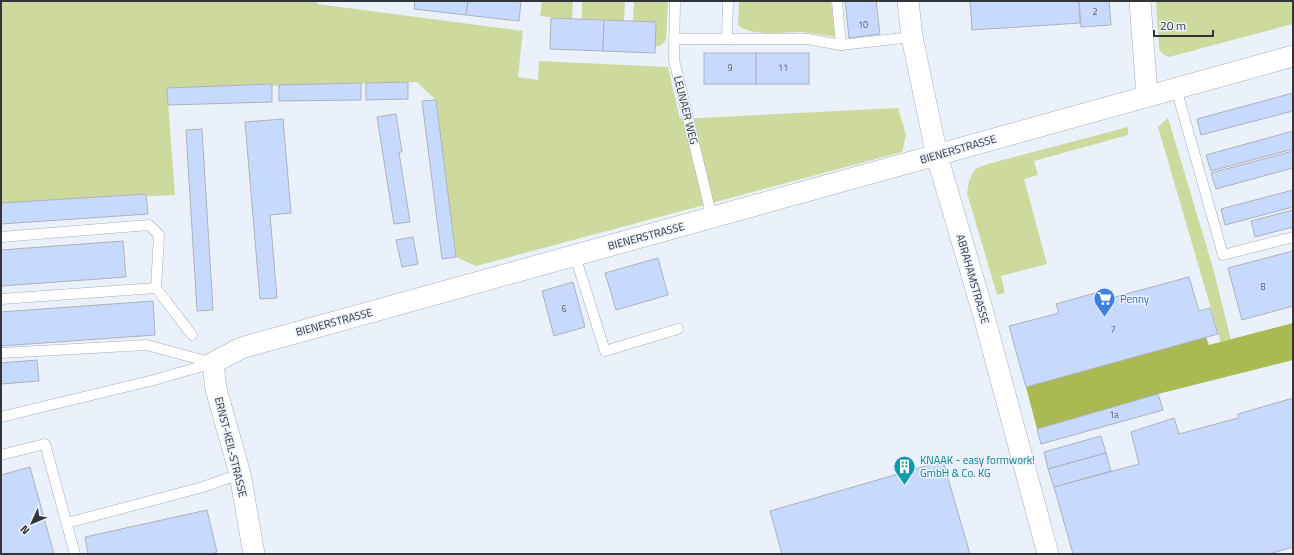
<svg xmlns="http://www.w3.org/2000/svg" width="1294" height="555" font-family="'Titillium Web',sans-serif">
<style>
.green{fill:#ceda9d}
.forest{fill:#aaba53}
.building{fill:#c7dafd;stroke:#adb2bc}
.lines{fill:none;stroke-linecap:round;stroke-linejoin:round}
.lane-casing{stroke:#a7adb7;stroke-width:11}
.street-casing{stroke:#a7adb7;stroke-width:22}
.lane{stroke:#fff;stroke-width:10}
.street{stroke:#fff;stroke-width:21}
.labels{text-anchor:middle;stroke-width:3;stroke-linejoin:round;paint-order:stroke}
.number-label{font-size:9px;fill:#565e69}
.street-label{font-size:11px;fill:#313438;stroke:#ebf1fb}
.shop-label{font-size:11px;fill:#366cbe;stroke:#ebf1fb;text-anchor:start}
.culture-label{font-size:11px;fill:#0d838f;stroke:#ebf1fb;text-anchor:start}
</style>
<rect width="100%" height="100%" fill="#ebf1fb"/>
<!-- green -->
<g class="green">
<path d="M 1,1 L 318,1 L 317,4 L 523,31 L 518,77 L 538,80 L 539,61 L 668,67 L 680,119 L 898,108 L 906,135 L 902,152 L 476,266 L 456,257 L 436,100 L 417,82 L 167,88 L 175,195 L 1,203 Z"/>
<path d="M 542,1 L 573,1 L 572,19 L 540,16 Z"/>
<path d="M 582,1 L 625,1 L 624,21 L 582,19 Z"/>
<path d="M 634,1 L 668,1 L 666,40 L 661,45 L 655,47 L 656,22 L 633,21 Z"/>
<path d="M 739,1 L 831,1 L 835,37 C 824,35 812,33 801,32 C 784,32 751,37 738,25 Z"/>
<path d="M 1156,1 L 1293,1 L 1293,24 L 1169,57 L 1163,54 L 1159,49 Z"/>
<path d="M 1168,118 L 1213,268 L 1231,340 L 1221,343 L 1158,127 Z"/>
<path d="M 1128,127 L 1128,135 L 1034,161 L 1038,175 L 1024,179 L 1047,264 L 1001,276 L 1005,293 L 997,295 L 967,193 L 969,181 L 975,169 L 988,164 Z"/>
</g>
<!-- forest -->
<path class="forest" d="M 1293,323 L 1293,360 L 1158,394 L 1037,429 L 1026,387 L 1206,337 L 1209,345 Z"/>
<!-- building -->
<g class="building">
<path d="M 415,1 L 468,1 L 466,15 L 414,9 Z"/>
<path d="M 468,1 L 521,1 L 519,21 L 466,15 Z"/>
<path d="M 845,1 L 876,1 L 880,34 L 849,38 Z"/>
<path d="M 970,1 L 1079,1 L 1080,23 L 972,30 Z"/>
<path d="M 1079,1 L 1109,1 L 1111,25 L 1081,27 Z"/>
<path d="M 551,18 L 604,20 L 603,51 L 550,49 Z"/>
<path d="M 604,20 L 656,22 L 655,53 L 603,51 Z"/>
<rect x="704" y="53" width="52" height="31"/>
<rect x="756" y="53" width="53" height="31"/>
<path d="M 408,82 L 408,99 L 366,100 L 366,83 Z"/>
<path d="M 361,83 L 361,100 L 279,101 L 279,85 Z"/>
<path d="M 272,84 L 272,102 L 168,105 L 167,88 Z"/>
<path d="M 1293,93 L 1293,111 L 1201,135 L 1197,119 Z"/>
<path d="M 436,100 L 456,257 L 442,259 L 422,101 Z"/>
<path d="M 396,114 L 402,152 L 399,152 L 410,222 L 394,224 L 377,117 Z"/>
<path d="M 283,119 L 291,213 L 270,215 L 277,298 L 260,299 L 245,122 Z"/>
<path d="M 202,129 L 213,310 L 197,311 L 186,130 Z"/>
<path d="M 1293,131 L 1293,149 L 1211,171 L 1206,155 Z"/>
<path d="M 1293,151 L 1293,168 L 1216,189 L 1211,173 Z"/>
<path d="M 1293,190 L 1293,207 L 1225,225 L 1221,209 Z"/>
<path d="M 146,194 L 148,214 L 1,224 L 1,203 Z"/>
<path d="M 1293,210 L 1293,227 L 1255,237 L 1251,221 Z"/>
<path d="M 413,237 L 418,264 L 402,267 L 396,240 Z"/>
<path d="M 123,241 L 126,277 L 1,286 L 1,250 Z"/>
<path d="M 1293,251 L 1293,306 L 1242,320 L 1228,268 Z"/>
<path d="M 658,258 L 668,295 L 616,310 L 605,273 Z"/>
<path d="M 1189,277 L 1199,311 L 1210,308 L 1218,334 L 1026,387 L 1009,326 L 1059,313 L 1056,304 L 1102,291 L 1104,300 Z"/>
<path d="M 573,282 L 585,327 L 554,336 L 542,291 Z"/>
<path d="M 153,301 L 155,335 L 1,346 L 1,312 Z"/>
<path d="M 37,360 L 39,381 L 1,384 L 1,363 Z"/>
<path d="M 1158,394 L 1163,410 L 1041,444 L 1037,429 Z"/>
<path d="M 1293,398 L 1293,547 L 1269,554 L 1073,554 L 1054,487 L 1139,464 L 1131,432 L 1174,418 L 1179,434 L 1238,418 L 1238,414 Z"/>
<path d="M 1101,436 L 1106,453 L 1048,469 L 1044,452 Z"/>
<path d="M 1106,453 L 1111,471 L 1054,487 L 1048,469 Z"/>
<path d="M 943,461 L 970,554 L 782,554 L 770,511 Z"/>
<path d="M 30,467 L 54,554 L 1,554 L 1,475 Z"/>
<path d="M 207,510 L 217,552 L 210,554 L 88,554 L 85,537 Z"/>
</g>
<g class="lines">
<defs>
<g id="lane">
<path d="M 675,1 L 674,60 L 712,218"/>
<path d="M 837,1 L 841,45"/>
<path d="M 674,39 L 807,39 L 841,45 L 912,37"/>
<path d="M 727,39 L 728,1"/>
<path d="M 1176,88 L 1223,255 L 1293,237"/>
<path d="M 1,237 L 149,225 L 159,235 L 156,288"/>
<path d="M 575,256 L 605,351 L 678,329"/>
<path d="M 1,299 L 156,288 L 192,335"/>
<path d="M 1,353 L 147,345 L 213,363"/>
<path d="M 1,417 L 154,380 L 213,363"/>
<path d="M 1,455 L 45,444 L 75,554"/>
<path d="M 67,523 L 203,487 L 240,474"/>
</g>
<g id="street">
<path d="M 908,1 L 912,37 L 937,156 L 982,309 L 1048,554"/>
<path d="M 1140,1 L 1147,95"/>
<path d="M 254,554 L 240,474 L 216,389 L 213,363 L 241,348 C 592,253 942,151 1293,56"/>
</g>
</defs>
<!-- lane casing -->
<use href="#lane" class="lane-casing"/>
<!-- street casing -->
<use href="#street" class="street-casing"/>
<!-- lane -->
<use href="#lane" class="lane"/>
<!-- street -->
<use href="#street" class="street"/>
</g>
<!-- icons -->
<defs>
<symbol id="supermarket-pin" viewBox="-11 -11 22 30"><path d="M0 17L-7.5 6A9.5 9.5 0 1 1 7.5 6Z" fill="#3f7fe0" stroke="#ebf1fb"/><path d="M-6-5.5h2.5l.6 2H6L4.5 2H-2.5L-4.4-4H-6ZM-1.5 3.2a1.3 1.3 0 1 0 .1 0ZM3 3.2a1.3 1.3 0 1 0 .1 0Z" fill="#fff"/></symbol>
<symbol id="building-pin" viewBox="-11 -11 22 30"><path d="M0 17L-7.5 6A9.5 9.5 0 1 1 7.5 6Z" fill="#0f9aa8" stroke="#ebf1fb"/><path d="M-4-6H4V6H1V3H-1V6H-4ZM-2.5-4.3h1.7v1.8h-1.7ZM.8-4.3h1.7v1.8H.8ZM-2.5-1h1.7V.8h-1.7ZM.8-1h1.7V.8H.8Z" fill="#fff"/></symbol>
</defs>
<g fill-rule="evenodd">
<use href="#supermarket-pin" x="1092" y="286" width="25" height="34"/>
<use href="#building-pin" x="892" y="454" width="25" height="34"/>
</g>
<g class="labels">
<!-- number labels -->
<g class="number-label">
<text x="1095" y="15">2</text>
<text x="863" y="28">10</text>
<text x="730" y="71">9</text>
<text x="783" y="71">11</text>
<text x="1263" y="290">8</text>
<text x="564" y="312">6</text>
<text x="1113" y="333">7</text>
<text x="1114" y="418">1a</text>
</g>
<!-- street labels -->
<g class="street-label">
<text transform="translate(686 110) rotate(76)" y="4">LEUNAER WEG</text>
<text transform="translate(958 149) rotate(-16)" y="4">BIENERSTRASSE</text>
<text transform="translate(646 236) rotate(-15)" y="4">BIENERSTRASSE</text>
<text transform="translate(973 279) rotate(74)" y="4">ABRAHAMSTRASSE</text>
<text transform="translate(334 322) rotate(-15)" y="4">BIENERSTRASSE</text>
<text transform="translate(231 447) rotate(76)" y="4">ERNST-KEIL-STRASSE</text>
</g>
<!-- shop labels -->
<g class="shop-label">
<text x="1120" y="303">Penny</text>
</g>
<!-- culture labels -->
<g class="culture-label">
<text x="920" y="464">KNAAK - easy formwork!<tspan x="920" dy="13">GmbH &amp; Co. KG</tspan></text>
</g>
</g>
<!-- border -->
<rect width="1294" height="555" fill="none" stroke="#313438" stroke-width="4"/>
<!-- north arrow -->
<g transform="translate(32 523) rotate(226)" stroke="#ebf1fb" stroke-width="3" paint-order="stroke">
<path d="M0-3L7 15L0 10L-7 15Z" fill="#313438"/>
<text y="-6" font-size="11" font-weight="bold" text-anchor="middle" fill="#313438">N</text>
</g>
<!-- scale -->
<path d="M1154 30v6h59v-6" fill="none" stroke="#313438" stroke-width="2"/>
<text x="1160" y="30" font-size="12" fill="#313438" stroke="#ebf1fb" stroke-width="3" paint-order="stroke">20 m</text>
</svg>
